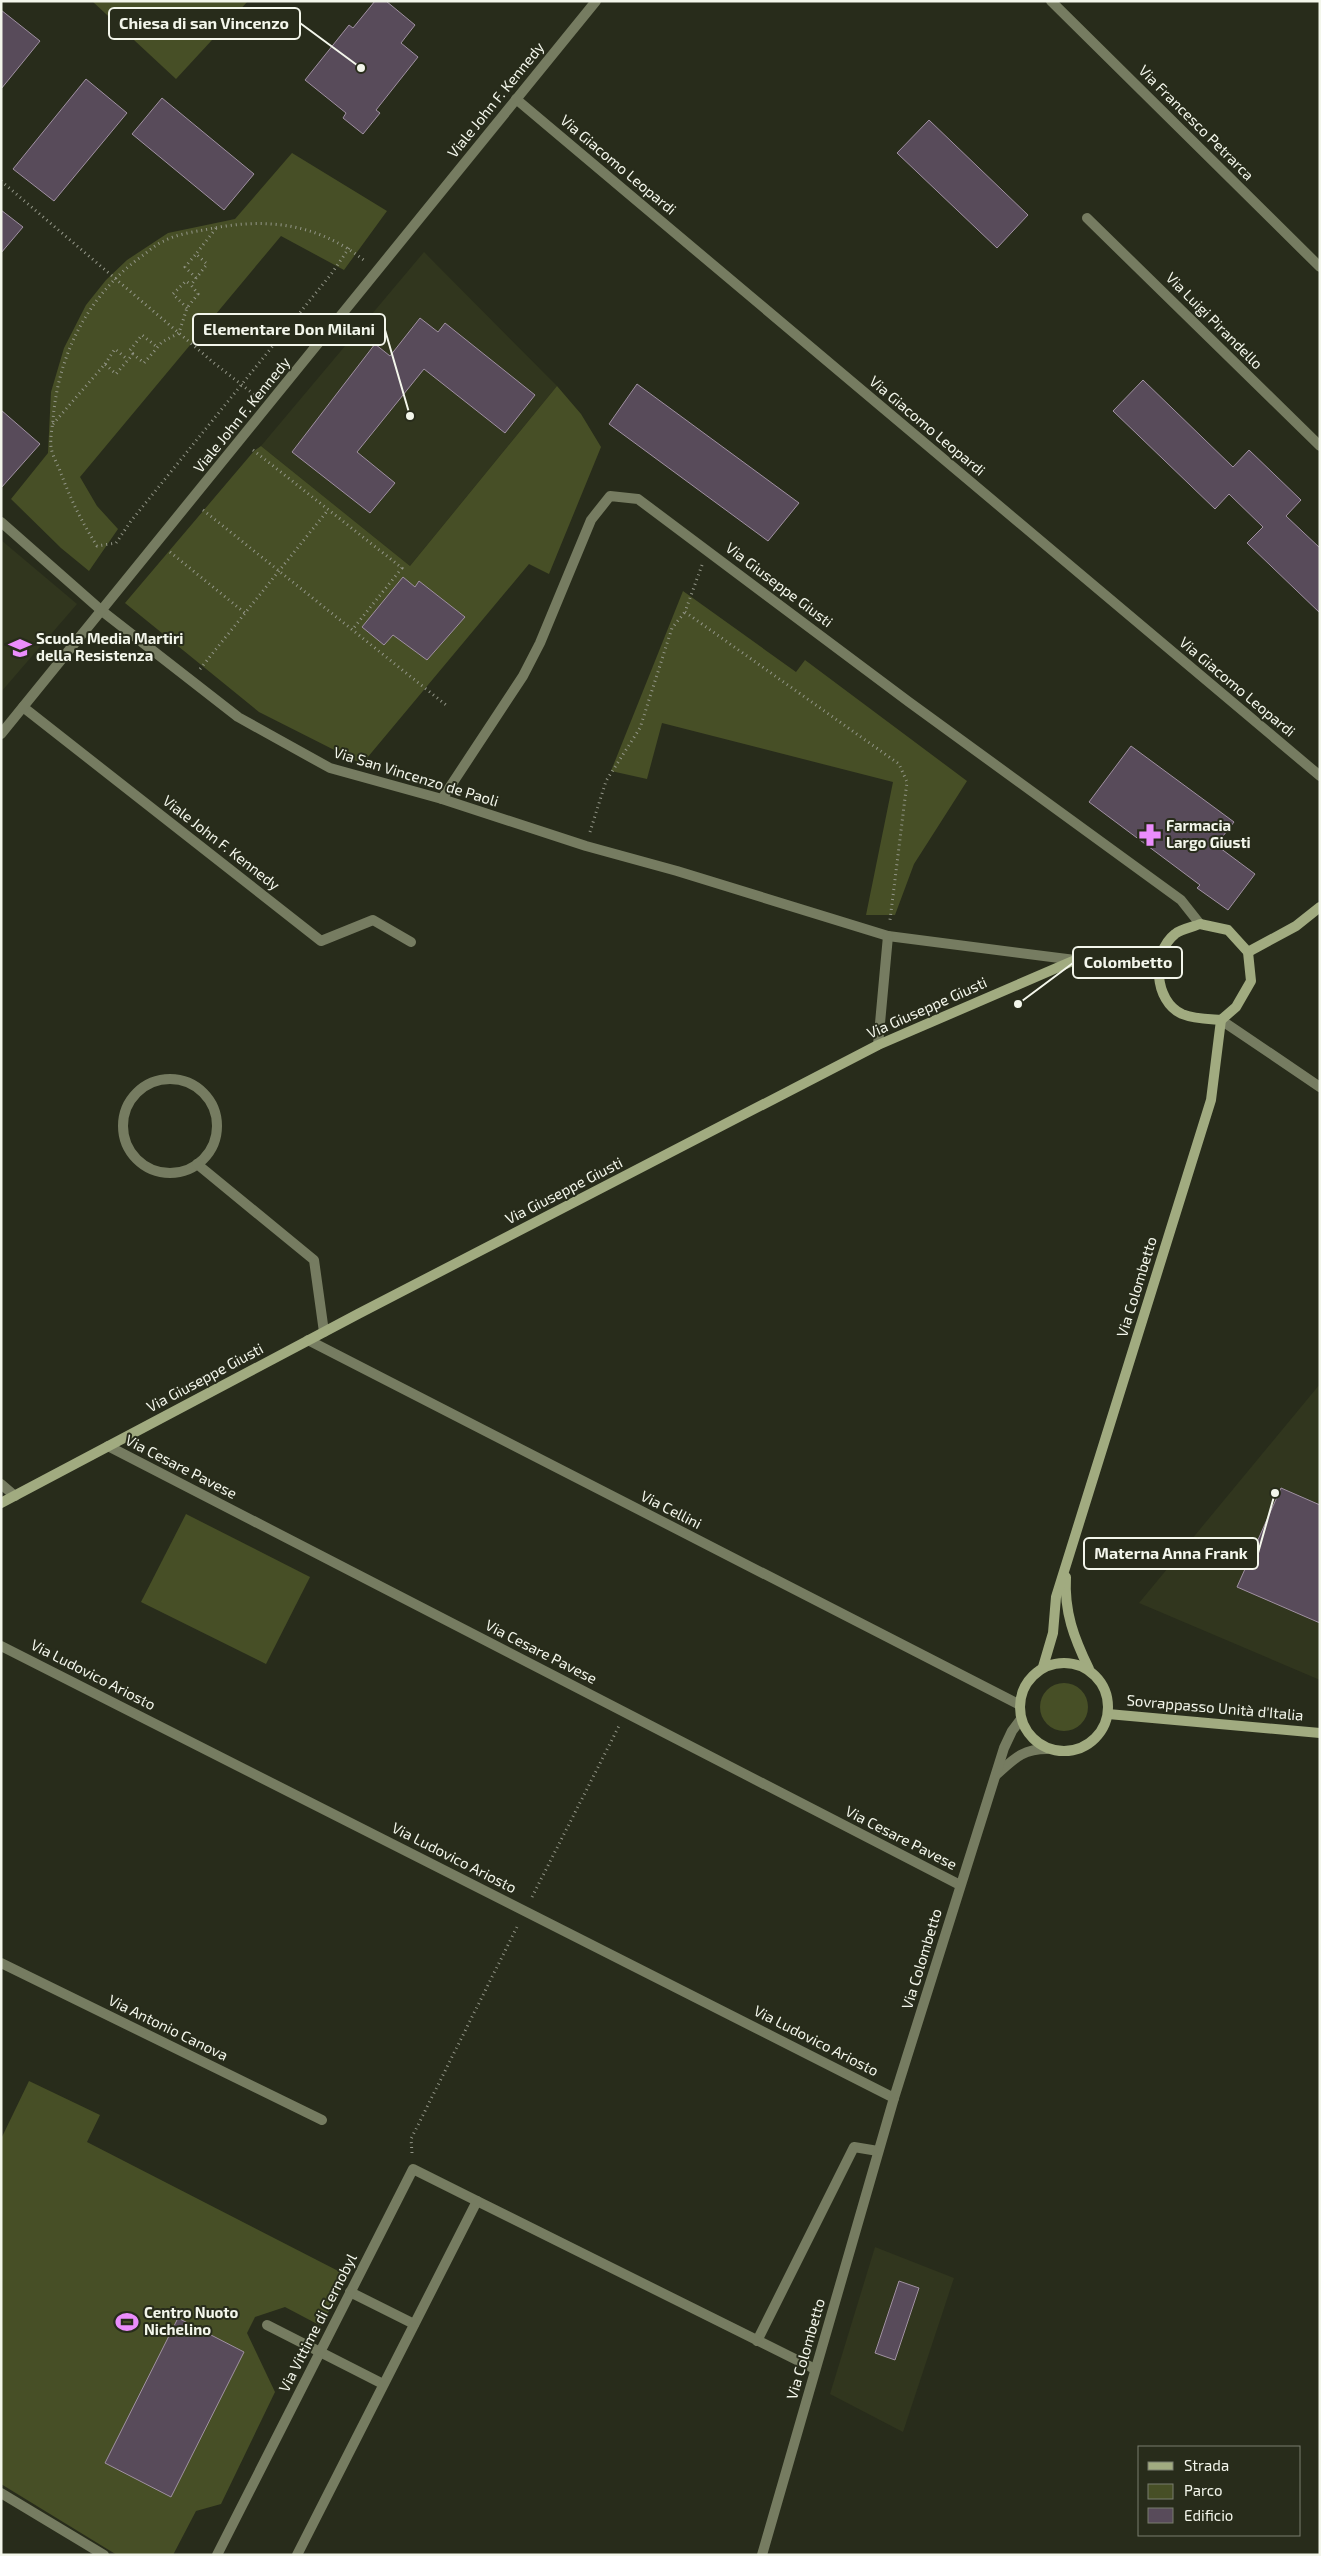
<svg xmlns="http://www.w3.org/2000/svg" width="1321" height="2556" font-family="'Exo 2',sans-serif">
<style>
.built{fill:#31361e}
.green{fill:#474f26}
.building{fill:#584b5a;stroke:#a091a2}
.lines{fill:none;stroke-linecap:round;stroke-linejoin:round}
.path{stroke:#939688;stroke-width:3;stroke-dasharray:1 4;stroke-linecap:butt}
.lane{stroke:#767c61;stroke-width:10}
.street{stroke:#767c61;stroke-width:10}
.secondary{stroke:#a1ab80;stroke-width:10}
.labels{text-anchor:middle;stroke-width:4;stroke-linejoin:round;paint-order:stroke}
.street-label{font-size:15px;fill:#f3f6eb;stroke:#282c1b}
.poi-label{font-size:15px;font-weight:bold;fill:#f3f6eb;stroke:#282c1b;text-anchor:start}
.leader{fill:none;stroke:#f3f6eb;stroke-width:2}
.callout-dot{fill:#f3f6eb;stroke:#282c1b;stroke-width:2}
.callout{fill:#282c1b;stroke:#f3f6eb;stroke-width:2}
.callout-label{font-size:16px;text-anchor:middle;font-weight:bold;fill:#f3f6eb}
</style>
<rect width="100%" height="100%" fill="#282c1b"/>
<!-- built -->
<g class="built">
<path d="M 424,252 L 557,386 L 410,566 L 261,446 Z"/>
<path d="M 1,540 L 77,604 L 1,692 Z"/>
<path d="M 1320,1384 L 1320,1680 L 1139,1603 Z"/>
<path d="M 875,2247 L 954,2278 L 903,2432 L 830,2394 Z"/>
</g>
<!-- green -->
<g class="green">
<path d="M 92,1 L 248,1 L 176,79 Z"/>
<path d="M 292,153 L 387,211 L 344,270 L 281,236 L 80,477 L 97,506 L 118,529 L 89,571 L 61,548 L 11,499 L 48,453 L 51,392 L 64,348 L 86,305 L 106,280 L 127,260 L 168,233 L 235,219 Z"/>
<path d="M 557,386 L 581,414 L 601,447 L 549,574 L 529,564 L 362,764 L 259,712 L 125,603 L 254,451 L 261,446 L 410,566 Z"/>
<path d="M 683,591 L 796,672 L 805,660 L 967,781 L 914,864 L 895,915 L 866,915 L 893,782 L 662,723 L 647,779 L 611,771 Z"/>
<path d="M 186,1514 L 310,1577 L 266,1664 L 141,1602 Z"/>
<circle cx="1064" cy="1707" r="24"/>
<path d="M 29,2081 L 100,2115 L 87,2142 L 348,2276 L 321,2326 L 285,2307 L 255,2317 L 247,2333 L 275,2392 L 221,2504 L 196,2511 L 173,2555 L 117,2555 L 1,2484 L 1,2139 Z"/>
</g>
<!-- building -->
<g class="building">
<path d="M 375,1 L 386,1 L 415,25 L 401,43 L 418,57 L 376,110 L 380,113 L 363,134 L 343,118 L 346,113 L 305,80 L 349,25 L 353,28 Z"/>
<path d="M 1,10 L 40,41 L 1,89 Z"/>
<path d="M 86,79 L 127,113 L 54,201 L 13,169 Z"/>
<path d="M 162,98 L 254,174 L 224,210 L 132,134 Z"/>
<path d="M 929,120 L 1028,215 L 997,248 L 897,153 Z"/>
<path d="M 1,210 L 23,227 L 1,253 Z"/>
<path d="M 420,318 L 438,332 L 445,323 L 535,395 L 505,433 L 424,369 L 357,452 L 395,483 L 370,513 L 292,452 L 375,344 L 390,356 Z"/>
<path d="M 1143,380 L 1233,467 L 1249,450 L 1301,500 L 1286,516 L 1320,548 L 1320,613 L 1247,543 L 1263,527 L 1229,494 L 1215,509 L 1113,411 Z"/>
<path d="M 637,384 L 799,503 L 768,541 L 609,424 Z"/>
<path d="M 1,410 L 40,444 L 1,488 Z"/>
<path d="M 403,577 L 415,587 L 419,581 L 465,617 L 427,660 L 393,635 L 384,645 L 362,627 Z"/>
<path d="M 1131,746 L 1234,822 L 1216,845 L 1255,874 L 1228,910 L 1197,888 L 1200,885 L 1089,802 Z"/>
<path d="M 1281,1488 L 1320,1505 L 1320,1623 L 1237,1587 Z"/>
<path d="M 899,2281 L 919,2288 L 895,2360 L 875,2353 Z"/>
<path d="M 178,2318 L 244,2352 L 171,2497 L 105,2463 Z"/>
</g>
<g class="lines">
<!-- path -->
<g class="path">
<path d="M 1,181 L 214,363 L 256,396"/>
<path d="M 349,248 L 332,273 L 131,521 L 116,543 L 97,546 C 81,521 69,496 59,468 C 56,462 52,454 51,447 C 50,439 52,429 53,420 C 58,355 88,295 142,256 C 149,251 156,244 164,241 C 175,235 191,232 204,230 C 264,217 316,222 365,261"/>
<path d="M 196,278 L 185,267 L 196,254"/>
<path d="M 187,308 L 173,294 L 186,281 L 191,285"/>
<path d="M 133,354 L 130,350 L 142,335 L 157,347"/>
<path d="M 105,364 L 115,349 L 128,360"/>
<path d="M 53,424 L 105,364 L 116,374 L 133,354 L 144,363 L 162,342 L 179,333 L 187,308 L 198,294 L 191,285 L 207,264 L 196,254 L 217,227"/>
<path d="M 253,450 L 402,568 L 352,630"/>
<path d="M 203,510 L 446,705"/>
<path d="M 170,552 L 245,613"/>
<path d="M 702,565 L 685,612 L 899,764 L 907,782 L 890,920"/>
<path d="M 200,669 L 328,510"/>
<path d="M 590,832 L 606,781 L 640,728 L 672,628 L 685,612"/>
<path d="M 532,1897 L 619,1726"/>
<path d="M 412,2153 L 411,2139 L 518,1925"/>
</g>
<!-- lane -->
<path class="lane" d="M 757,2341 L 854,2147 L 878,2151"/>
<!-- street -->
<g class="street">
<path d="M 1051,1 L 1320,267"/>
<path d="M 516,99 L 1320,776"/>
<path d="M 1087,218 L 1320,446"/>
<path d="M 1,522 L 102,611 L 238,717 L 330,768 L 442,799 L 586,846 L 677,871 L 888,936 L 1075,960"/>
<path d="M 23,707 L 321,941 L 373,920 L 411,942"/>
<path d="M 1,734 L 596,1"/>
<path d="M 442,799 L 523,676 L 540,643 L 591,520 L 610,496 L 638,499 L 909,702 L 1181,900 L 1200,924"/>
<path d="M 1221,1020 L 1320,1087"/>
<path d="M 878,1045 L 888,936"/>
<circle cx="170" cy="1126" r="47"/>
<path d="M 197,1164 L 314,1260 L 324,1332"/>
<path d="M 308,1340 L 1020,1705"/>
<path d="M 108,1446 L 960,1885"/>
<path d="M 1,1484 L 15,1496"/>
<path d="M 1,1646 L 894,2098"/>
<path d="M 996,1775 C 1014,1759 1022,1749 1047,1749"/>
<path d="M 1,1963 L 322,2120"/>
<path d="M 477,2201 L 815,2369"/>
<path d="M 350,2292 L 414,2324"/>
<path d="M 267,2325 L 383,2384"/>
<path d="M 1,2493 L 104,2555"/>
<path d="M 217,2555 L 413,2169 L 477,2201 L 297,2555"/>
<path d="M 762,2555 L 894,2098 L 1004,1748 L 1012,1731 L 1021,1719"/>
</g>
<!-- secondary -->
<g class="secondary">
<path d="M 1200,924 L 1228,930 L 1248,952 L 1251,981 L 1236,1007 L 1221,1020 C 1208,1019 1194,1019 1182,1014 C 1154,1001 1151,953 1175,934 C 1181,929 1193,927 1200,924 Z"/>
<path d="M 1248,952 L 1296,926 L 1320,907"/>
<path d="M 1,1503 L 358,1314 L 878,1045 L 1075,960 L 1159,958"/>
<path d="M 1066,1577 C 1064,1612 1074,1638 1089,1669"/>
<circle cx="1064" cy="1707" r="44"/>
<path d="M 1043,1667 L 1053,1633 L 1056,1597 L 1211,1100 L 1221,1020"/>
<path d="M 1108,1714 L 1320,1733"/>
</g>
</g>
<!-- icons -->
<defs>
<symbol id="school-bare" viewBox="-9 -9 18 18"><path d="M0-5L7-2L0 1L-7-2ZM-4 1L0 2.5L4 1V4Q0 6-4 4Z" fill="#eb8dfc" stroke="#282c1b" stroke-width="2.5" paint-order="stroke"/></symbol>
<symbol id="pharmacy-bare" viewBox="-9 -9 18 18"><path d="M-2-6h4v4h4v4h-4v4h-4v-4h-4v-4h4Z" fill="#eb8dfc" stroke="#282c1b" stroke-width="2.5" paint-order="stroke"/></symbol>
<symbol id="stadium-bare" viewBox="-9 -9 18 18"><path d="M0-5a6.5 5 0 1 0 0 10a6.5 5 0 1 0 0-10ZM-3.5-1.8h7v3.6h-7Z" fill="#eb8dfc" stroke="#282c1b" stroke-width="2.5" paint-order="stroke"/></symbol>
</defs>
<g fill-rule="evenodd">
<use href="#school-bare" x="4" y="632" width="32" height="32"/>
<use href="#pharmacy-bare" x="1134" y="819" width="32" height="32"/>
<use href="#stadium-bare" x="111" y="2306" width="32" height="32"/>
</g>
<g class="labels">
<!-- street labels -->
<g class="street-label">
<text transform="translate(496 100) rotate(-51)" y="5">Viale John F. Kennedy</text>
<text transform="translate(1196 123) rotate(45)" y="5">Via Francesco Petrarca</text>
<text transform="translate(618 165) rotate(40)" y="5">Via Giacomo Leopardi</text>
<text transform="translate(1214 321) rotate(45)" y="5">Via Luigi Pirandello</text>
<text transform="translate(242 415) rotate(-51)" y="5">Viale John F. Kennedy</text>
<text transform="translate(927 426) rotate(40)" y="5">Via Giacomo Leopardi</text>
<text transform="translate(779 585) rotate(37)" y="5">Via Giuseppe Giusti</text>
<text transform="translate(1237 687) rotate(40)" y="5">Via Giacomo Leopardi</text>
<text transform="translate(416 777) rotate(17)" y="5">Via San Vincenzo de Paoli</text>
<text transform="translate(221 843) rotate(38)" y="5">Viale John F. Kennedy</text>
<text transform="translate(927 1008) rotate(-24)" y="5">Via Giuseppe Giusti</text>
<text transform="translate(564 1191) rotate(-27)" y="5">Via Giuseppe Giusti</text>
<text transform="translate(1137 1287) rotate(-73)" y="5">Via Colombetto</text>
<text transform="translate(205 1378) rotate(-28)" y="5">Via Giuseppe Giusti</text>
<text transform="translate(181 1467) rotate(27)" y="5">Via Cesare Pavese</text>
<text transform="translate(671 1510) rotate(27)" y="5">Via Cellini</text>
<text transform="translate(541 1652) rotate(27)" y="5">Via Cesare Pavese</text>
<text transform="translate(93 1675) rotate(27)" y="5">Via Ludovico Ariosto</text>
<text transform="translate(1215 1708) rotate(5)" y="5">Sovrappasso Unità d'Italia</text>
<text transform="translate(901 1838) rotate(27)" y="5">Via Cesare Pavese</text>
<text transform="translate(454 1858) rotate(27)" y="5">Via Ludovico Ariosto</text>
<text transform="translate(922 1959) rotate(-73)" y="5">Via Colombetto</text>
<text transform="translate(168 2028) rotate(26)" y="5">Via Antonio Canova</text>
<text transform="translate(816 2041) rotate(27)" y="5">Via Ludovico Ariosto</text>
<text transform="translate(318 2323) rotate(-63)" y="5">Via Vittime di Cernobyl</text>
<text transform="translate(806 2349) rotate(-74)" y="5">Via Colombetto</text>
</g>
<!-- poi labels -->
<g class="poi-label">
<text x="36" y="644">Scuola Media Martiri<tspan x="36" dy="17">della Resistenza</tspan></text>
<text x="1166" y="831">Farmacia<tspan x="1166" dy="17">Largo Giusti</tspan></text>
<text x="144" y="2318">Centro Nuoto<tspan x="144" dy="17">Nichelino</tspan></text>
</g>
</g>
<!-- callouts -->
<path class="leader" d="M361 68L300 23M410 416L385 330M1018 1004L1073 963M1275 1493L1258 1553"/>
<g class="callout-dot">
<circle cx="361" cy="68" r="5"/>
<circle cx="410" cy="416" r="5"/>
<circle cx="1018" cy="1004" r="5"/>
<circle cx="1275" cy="1493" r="5"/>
</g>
<g class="callout">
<rect x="109" y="8" width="191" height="31" rx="5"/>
<rect x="193" y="314" width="192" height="31" rx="5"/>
<rect x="1073" y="947" width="109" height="31" rx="5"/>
<rect x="1084" y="1538" width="174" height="31" rx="5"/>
</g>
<g class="callout-label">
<text x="204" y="29">Chiesa di san Vincenzo</text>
<text x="289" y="335">Elementare Don Milani</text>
<text x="1128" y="968">Colombetto</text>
<text x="1171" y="1559">Materna Anna Frank</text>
</g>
<!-- border -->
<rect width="1321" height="2556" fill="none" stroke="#f3f6eb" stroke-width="5"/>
<!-- legend -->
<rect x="1138" y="2446" width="162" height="90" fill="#282c1b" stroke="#797d6e"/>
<rect x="1148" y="2462" width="25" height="8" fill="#a1ab80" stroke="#797d6e"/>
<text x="1184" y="2471" font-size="15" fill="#f3f6eb">Strada</text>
<rect x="1148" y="2484" width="25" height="15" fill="#474f26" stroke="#797d6e"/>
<text x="1184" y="2496" font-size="15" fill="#f3f6eb">Parco</text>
<rect x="1148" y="2508" width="25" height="15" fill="#584b5a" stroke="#797d6e"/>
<text x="1184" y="2521" font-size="15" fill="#f3f6eb">Edificio</text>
</svg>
